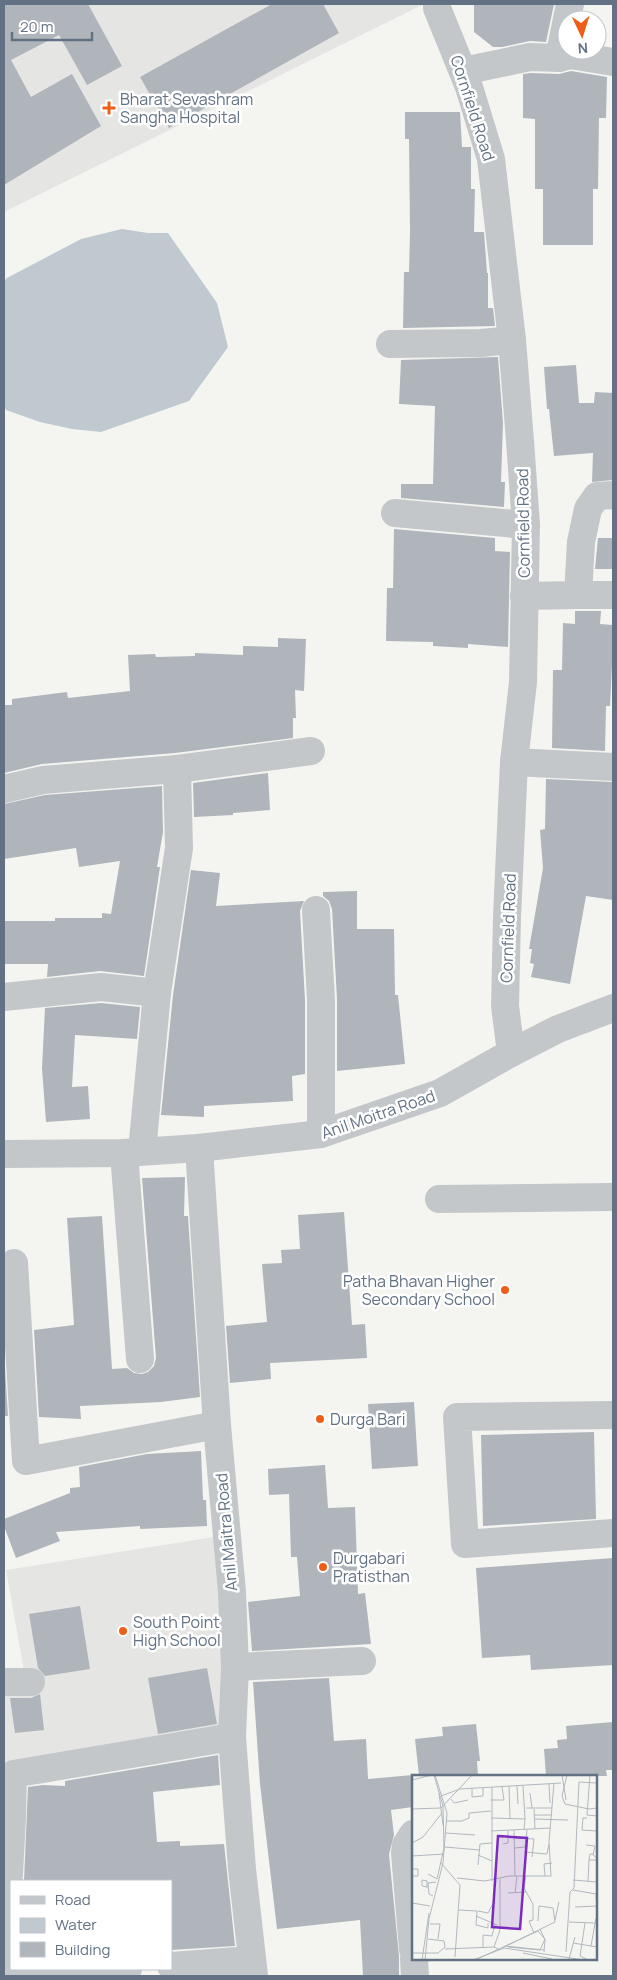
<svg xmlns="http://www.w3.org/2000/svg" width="617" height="1980" font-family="Manrope,sans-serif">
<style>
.built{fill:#e5e6e4}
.water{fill:#bfc9cf}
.building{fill:#afb5bb}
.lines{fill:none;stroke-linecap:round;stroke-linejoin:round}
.minor{stroke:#c4c7ca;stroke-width:28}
.poi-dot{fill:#ed5f18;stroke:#fff;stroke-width:2}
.labels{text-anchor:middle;stroke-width:5;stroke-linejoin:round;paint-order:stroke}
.poi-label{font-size:16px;fill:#627183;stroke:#fff;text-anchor:start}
.street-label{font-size:16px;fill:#627183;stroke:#fff}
.inset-road{fill:none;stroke:#b1b8be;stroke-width:1}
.view{fill:#7b2cbf;fill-opacity:0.15;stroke:#7b2cbf;stroke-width:2.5}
.inset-edge{fill:none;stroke:#627183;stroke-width:2.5}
</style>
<rect width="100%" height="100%" fill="#f4f5f0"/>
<!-- built -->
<g class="built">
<path d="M 4,4 L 424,4 L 4,212 Z"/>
<path d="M 226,1535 L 231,1727 L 5,1761 L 4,1696 L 28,1693 L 6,1570 Z"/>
</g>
<!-- water -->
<path class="water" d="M 122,229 L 148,233 L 168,233 L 217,303 L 228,347 L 189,401 L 101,432 L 72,429 L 40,422 L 6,410 L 4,406 L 4,281 L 7,278 L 81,239 Z"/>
<!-- building -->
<g class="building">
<path d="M 4,4 L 88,4 L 122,66 L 87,85 L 59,35 L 11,60 L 31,97 L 72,74 L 101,126 L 4,185 Z"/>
<path d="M 272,4 L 323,4 L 339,33 L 169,128 L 140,77 Z"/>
<path d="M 474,4 L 554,4 L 546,42 L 530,41 L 502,47 L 493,47 L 474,32 Z"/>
<path d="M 571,71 L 607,77 L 606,118 L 599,118 L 598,189 L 593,189 L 593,245 L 543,245 L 543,189 L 535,189 L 535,119 L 523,118 L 523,74 L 531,73 L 559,74 Z"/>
<path d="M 405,112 L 460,112 L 462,147 L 471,147 L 471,189 L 475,189 L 474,232 L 484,232 L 487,273 L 488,273 L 488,308 L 493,308 L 495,326 L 403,328 L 404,272 L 409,272 L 410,232 L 409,139 L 405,139 Z"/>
<path d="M 498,357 L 503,423 L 501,482 L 505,482 L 504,507 L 401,498 L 401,484 L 433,484 L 435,406 L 399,404 L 401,360 Z"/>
<path d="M 576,365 L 579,403 L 594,403 L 595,392 L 613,393 L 613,480 L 592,482 L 593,453 L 554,456 L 549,409 L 547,409 L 544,367 Z"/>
<path d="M 394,529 L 495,538 L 495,551 L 510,552 L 508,647 L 468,644 L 468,648 L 433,646 L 433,642 L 386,641 L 387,588 L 393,588 Z"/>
<path d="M 598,538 L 613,538 L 613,569 L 595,569 Z"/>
<path d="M 575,611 L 601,611 L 600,624 L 613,625 L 613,664 L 612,664 L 610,706 L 606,706 L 605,751 L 552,748 L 553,670 L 562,670 L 563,623 L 575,624 Z"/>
<path d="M 278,638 L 306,639 L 304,691 L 295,690 L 296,718 L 293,718 L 293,738 L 175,753 L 42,764 L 4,773 L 4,705 L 12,705 L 12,699 L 67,692 L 68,698 L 130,691 L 128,655 L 155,654 L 156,657 L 195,656 L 195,653 L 243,655 L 243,646 L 278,647 Z"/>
<path d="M 268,773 L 270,810 L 233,813 L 233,815 L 194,817 L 193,783 Z"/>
<path d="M 546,779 L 613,782 L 613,900 L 586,896 L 570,984 L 531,977 L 534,964 L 530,963 L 532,949 L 529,949 L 543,868 L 540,830 L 545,829 Z"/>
<path d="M 162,786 L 163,832 L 157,867 L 160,867 L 144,976 L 100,971 L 47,977 L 48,964 L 4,964 L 4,921 L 55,921 L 55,918 L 102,918 L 102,913 L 111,914 L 120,861 L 79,867 L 76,848 L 4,859 L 4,804 L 45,795 Z"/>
<path d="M 191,870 L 220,873 L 216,906 L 304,901 L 300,911 L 305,1000 L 305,1074 L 292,1076 L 293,1101 L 204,1106 L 204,1117 L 161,1115 L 173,995 Z"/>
<path d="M 357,891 L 357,929 L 394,929 L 395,995 L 398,995 L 405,1064 L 337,1071 L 337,999 L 332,909 L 329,901 L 323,896 L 323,892 Z"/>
<path d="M 101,1003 L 140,1007 L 137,1039 L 75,1035 L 72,1087 L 88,1086 L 90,1119 L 46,1122 L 42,1068 L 45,1008 Z"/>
<path d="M 185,1177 L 184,1216 L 188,1216 L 200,1397 L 161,1402 L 80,1406 L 81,1419 L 39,1417 L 34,1330 L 74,1325 L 67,1218 L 102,1216 L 112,1369 L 127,1368 L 134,1373 L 142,1374 L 148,1372 L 154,1366 L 156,1358 L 142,1178 Z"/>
<path d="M 344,1212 L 352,1325 L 365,1324 L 367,1358 L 270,1363 L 271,1379 L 230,1383 L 226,1326 L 267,1322 L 262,1264 L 282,1263 L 281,1250 L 300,1249 L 298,1215 Z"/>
<path d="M 4,1352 L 8,1416 L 4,1416 Z"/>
<path d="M 414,1402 L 418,1466 L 372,1469 L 368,1404 Z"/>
<path d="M 594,1432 L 596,1519 L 483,1526 L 481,1435 Z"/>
<path d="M 201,1451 L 203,1500 L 206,1500 L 207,1526 L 140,1529 L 140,1526 L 56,1532 L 60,1541 L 16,1558 L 4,1526 L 4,1519 L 70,1493 L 70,1488 L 80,1487 L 79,1467 L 147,1454 Z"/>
<path d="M 325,1465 L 328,1508 L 355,1507 L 358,1594 L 365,1593 L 371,1644 L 252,1651 L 248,1602 L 300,1596 L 297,1557 L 291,1557 L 289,1494 L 269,1495 L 268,1469 Z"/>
<path d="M 613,1558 L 613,1665 L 531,1670 L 530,1655 L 482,1658 L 476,1568 Z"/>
<path d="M 80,1606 L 90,1669 L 45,1676 L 38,1668 L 29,1614 Z"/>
<path d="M 207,1668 L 217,1724 L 158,1734 L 148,1678 Z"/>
<path d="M 329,1678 L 334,1741 L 366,1739 L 368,1779 L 413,1775 L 413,1807 L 391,1810 L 394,1835 L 389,1854 L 399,1956 L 399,1976 L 363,1976 L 360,1920 L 277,1929 L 260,1784 L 253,1682 Z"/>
<path d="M 40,1694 L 44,1730 L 15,1733 L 10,1698 L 31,1698 Z"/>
<path d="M 613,1722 L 613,1770 L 606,1770 L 607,1776 L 546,1776 L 544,1749 L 558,1748 L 557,1740 L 567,1739 L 566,1726 Z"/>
<path d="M 476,1724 L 480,1761 L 477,1761 L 478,1776 L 419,1776 L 415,1739 L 443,1736 L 442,1727 Z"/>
<path d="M 218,1755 L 220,1785 L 153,1792 L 157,1842 L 180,1841 L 180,1846 L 224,1844 L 235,1946 L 171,1950 L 171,1881 L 24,1881 L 28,1787 L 43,1785 L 65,1786 L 65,1781 Z"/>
</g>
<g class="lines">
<!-- minor -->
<g class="minor">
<path d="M 437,4 L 437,8 L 469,87 L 491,159 L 512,340 L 520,441 L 526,525 L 523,682 L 514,762 L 507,917 L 505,1006 L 511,1053"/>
<path d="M 559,58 L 570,4"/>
<path d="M 463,71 L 530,57 L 559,58 L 570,55 L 613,62"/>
<path d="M 390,344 L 481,343 L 512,340"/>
<path d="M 395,513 L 526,525"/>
<path d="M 578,595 L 613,595"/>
<path d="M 524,596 L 578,595 L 581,542 L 588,509 L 597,496 L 613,495"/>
<path d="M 514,762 L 613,767"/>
<path d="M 4,789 L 43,780 L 177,769 L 311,751"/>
<path d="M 316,910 L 321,1000 L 321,1134"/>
<path d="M 4,997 L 101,987 L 157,993"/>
<path d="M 199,1148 L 217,1425 L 232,1592 L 235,1667 L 232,1737 L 242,1869 L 254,1976"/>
<path d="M 142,1151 L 157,993 L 179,848 L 177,769"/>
<path d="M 124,1153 L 140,1359"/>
<path d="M 4,1154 L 124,1153 L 199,1148 L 321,1134 L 440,1093 L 511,1053 L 558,1029 L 613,1008"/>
<path d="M 439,1199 L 613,1197"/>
<path d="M 14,1263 L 26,1461 L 217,1425"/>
<path d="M 613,1415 L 457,1417 L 465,1544 L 613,1533"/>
<path d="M 235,1667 L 362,1661"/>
<path d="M 4,1682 L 31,1682"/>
<path d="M 413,1834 L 406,1845 L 405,1853 L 413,1949"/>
<path d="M 414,1959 L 415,1976"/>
<path d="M 4,1966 L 12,1818 L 13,1774 L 232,1737"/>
<path d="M 171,1966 L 251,1960"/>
<path d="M 4,1973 L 23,1976 L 128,1969"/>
</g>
</g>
<!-- markers -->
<g class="poi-dot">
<path d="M106.5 100.5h5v5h5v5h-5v5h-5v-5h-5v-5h5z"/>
<circle cx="505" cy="1290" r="5"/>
<circle cx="320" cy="1419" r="5"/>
<circle cx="323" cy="1567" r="5"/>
<circle cx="123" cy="1631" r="5"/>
</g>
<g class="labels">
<!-- poi labels -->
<g class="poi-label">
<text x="120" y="105">Bharat Sevashram<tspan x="120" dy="18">Sangha Hospital</tspan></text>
<text x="495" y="1287" text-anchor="end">Patha Bhavan Higher<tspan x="495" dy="18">Secondary School</tspan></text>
<text x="330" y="1425">Durga Bari</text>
<text x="333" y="1564">Durgabari<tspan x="333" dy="18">Pratisthan</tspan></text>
<text x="133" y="1628">South Point<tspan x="133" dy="18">High School</tspan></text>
</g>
<!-- street labels -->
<g class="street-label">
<text transform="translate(473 108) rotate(72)" y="6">Cornfield Road</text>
<text transform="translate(523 523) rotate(-91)" y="6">Cornfield Road</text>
<text transform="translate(508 928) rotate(-88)" y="6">Cornfield Road</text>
<text transform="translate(378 1114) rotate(-19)" y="6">Anil Moitra Road</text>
<text transform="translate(226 1532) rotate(-95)" y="6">Anil Maitra Road</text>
</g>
</g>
<!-- overview -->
<g transform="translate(412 1775)">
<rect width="185" height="185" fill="#f4f5f0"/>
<path class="inset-road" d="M 150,0 L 154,25M 155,0 L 150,21 L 153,29 L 177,34 L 185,33M 178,0 L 175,40 L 185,41M 0,5 L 20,0M 137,9 L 138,28M 97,11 L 98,43M 105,11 L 106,29M 111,11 L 113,44M 80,12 L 80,106M 60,14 L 60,22 L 71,21 L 71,13M 27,18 L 31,50M 118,18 L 120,33M 29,21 L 48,14 L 149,8M 39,24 L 42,28 L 56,25M 79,25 L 92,25 L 90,12M 114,33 L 140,33M 0,34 L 29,33 L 60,0M 122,34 L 123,54M 122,40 L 140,40M 79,43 L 113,44 L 112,55M 175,43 L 171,43 L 170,55 L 185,56M 122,44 L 156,45M 34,46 L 50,46 L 57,43 L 57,38 L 79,36M 102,55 L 103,101M 79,56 L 139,53M 34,58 L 63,60M 103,63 L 122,64 L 120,82M 0,68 L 11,62 L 30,38M 91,69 L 96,68 L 96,56M 174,70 L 183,71 L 181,80 L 185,83M 33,72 L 67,75M 103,73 L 113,72 L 115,55M 112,77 L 135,79 L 137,69M 181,79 L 178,79 L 177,85 L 185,85M 66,80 L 80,86M 0,81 L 32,79M 28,87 L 48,110 L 43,182M 66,90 L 68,69 L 80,68M 0,94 L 6,94 L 6,101 L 1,101M 16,99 L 25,104 L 32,73 L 31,31 L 22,0M 114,101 L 112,113 L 121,129 L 121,145 L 117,146 L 122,158M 133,101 L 132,89 L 140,88M 45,103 L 73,106 L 97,101 L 139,101 L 137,67 L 142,8M 161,105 L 185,107M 176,107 L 177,85M 15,112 L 15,106 L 10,105 L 10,111 L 15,112 L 16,112M 161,115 L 184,119M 96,118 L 114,117M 103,118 L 105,101M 21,121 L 17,119 L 16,108 L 24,107M 184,124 L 185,107M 0,128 L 18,131M 163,132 L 185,131M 47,135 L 65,136 L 64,150 L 76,153 L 76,148M 66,136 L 76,138 L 81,129M 64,141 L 85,150M 143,145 L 147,127M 157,147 L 183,148M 173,148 L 168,181 L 176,185M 18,149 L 28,149 L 26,164M 128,154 L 133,165 L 132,177M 161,168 L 185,172M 93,171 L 132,175M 179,171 L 184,143M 82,172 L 88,155 L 88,104M 71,173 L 71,160 L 80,161 L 83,149M 90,173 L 143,147 L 141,133 L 127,131 L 126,146M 33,174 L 82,172 L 88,175M 154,177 L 158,117 L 162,113 L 167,7 L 185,8M 0,178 L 26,178 L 33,172 L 32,166 L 16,164M 111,178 L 140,184M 157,184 L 163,162M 10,185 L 17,138M 13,185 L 17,144 L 31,88 L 35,38 L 23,0M 61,185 L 92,173 L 172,185M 63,185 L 126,156 L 133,164 L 128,175 L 96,172"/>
<path class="view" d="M 86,61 L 115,63 L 108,154 L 80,152 Z"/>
<rect width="185" height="185" class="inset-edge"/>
</g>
<!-- border -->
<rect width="617" height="1980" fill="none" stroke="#627183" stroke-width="10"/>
<!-- legend -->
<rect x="10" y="1880" width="162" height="90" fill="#ffffff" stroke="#c0c6cd"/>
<rect x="20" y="1896" width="25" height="8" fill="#c4c7ca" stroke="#c0c6cd"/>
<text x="55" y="1905" font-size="15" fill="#627183">Road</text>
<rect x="20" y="1918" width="25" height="15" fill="#bfc9cf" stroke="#c0c6cd"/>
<text x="55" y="1930" font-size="15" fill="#627183">Water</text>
<rect x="20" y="1942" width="25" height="15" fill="#afb5bb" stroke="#c0c6cd"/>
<text x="55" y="1955" font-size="15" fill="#627183">Building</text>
<!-- north arrow -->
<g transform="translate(582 35) rotate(176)"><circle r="24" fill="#ffffff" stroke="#c0c6cd"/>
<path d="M0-4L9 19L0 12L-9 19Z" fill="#ed5f18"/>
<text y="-8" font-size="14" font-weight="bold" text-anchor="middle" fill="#627183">N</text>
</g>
<!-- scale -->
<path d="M12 32v8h80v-8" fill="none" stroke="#627183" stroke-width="2.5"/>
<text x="20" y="32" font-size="15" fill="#627183" stroke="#ffffff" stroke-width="4" paint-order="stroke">20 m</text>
</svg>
